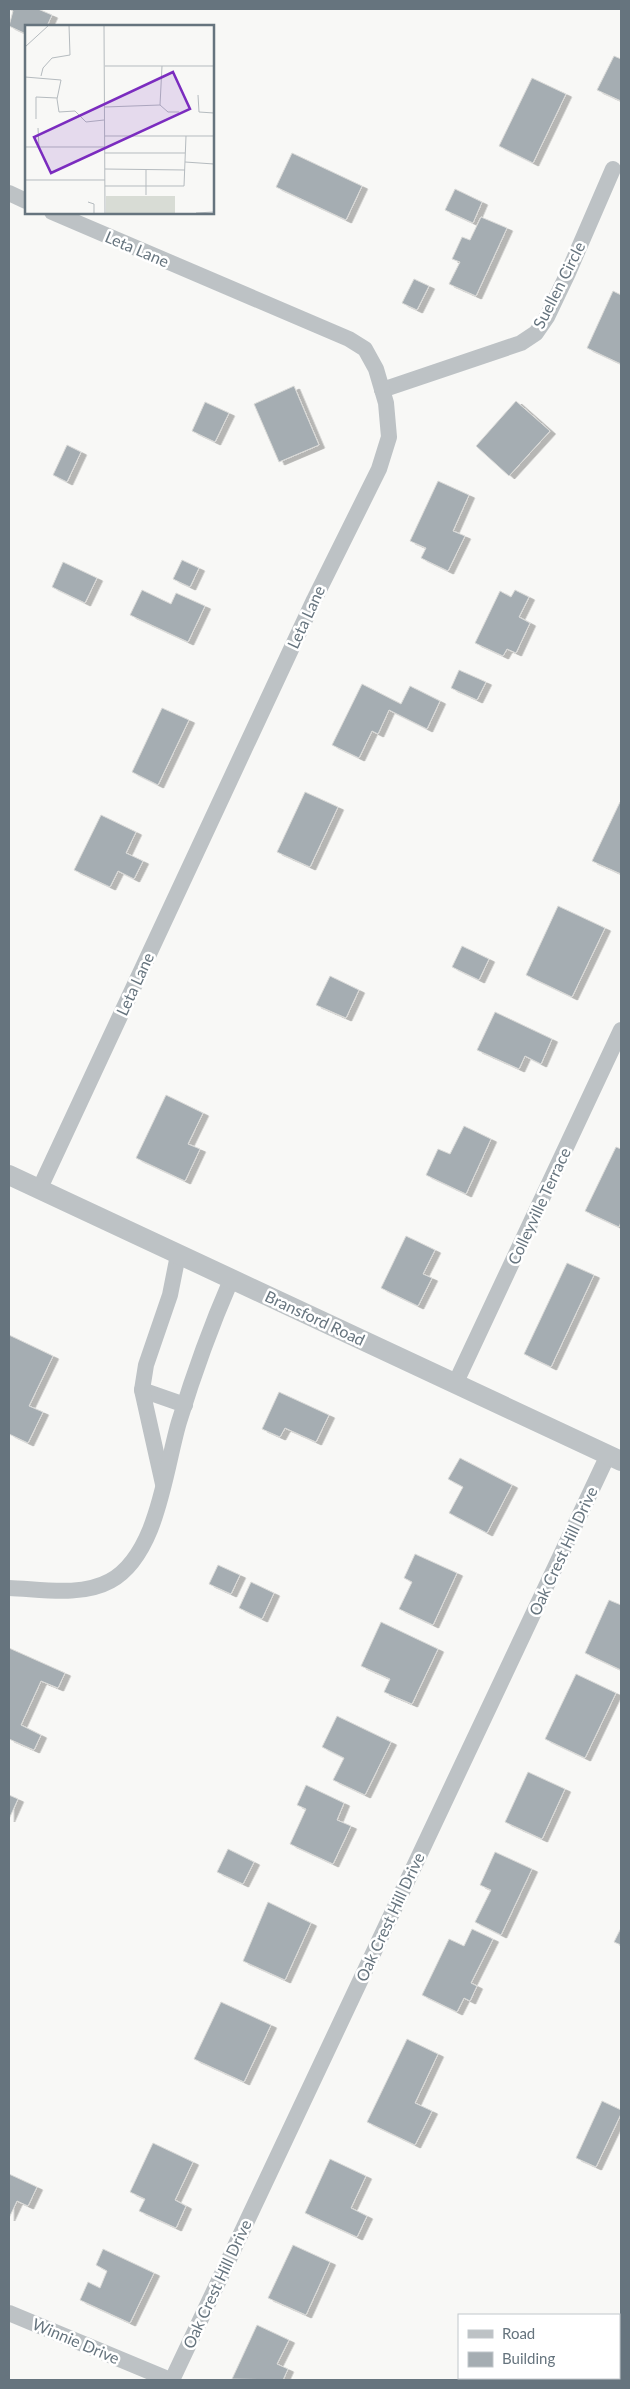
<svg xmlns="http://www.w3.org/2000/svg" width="630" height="2389" font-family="Lato,sans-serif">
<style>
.building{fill:#a5adb2;stroke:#dadad8;filter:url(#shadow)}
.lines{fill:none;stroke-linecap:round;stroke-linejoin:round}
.minor{stroke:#bdc2c5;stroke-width:16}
.tertiary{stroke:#bdc2c5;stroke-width:20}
.labels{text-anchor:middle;stroke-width:5;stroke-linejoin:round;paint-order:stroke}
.street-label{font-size:16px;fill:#66747e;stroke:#fff}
.inset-road{fill:none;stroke:#b5bbbf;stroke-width:1}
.view{fill:#7b2cbf;fill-opacity:0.15;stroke:#7b2cbf;stroke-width:2.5}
.inset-edge{fill:none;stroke:#66747e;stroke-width:2.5}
</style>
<defs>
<filter id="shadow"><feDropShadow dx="5.5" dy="3" stdDeviation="0" flood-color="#0004"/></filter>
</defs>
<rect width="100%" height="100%" fill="#f8f8f6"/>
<!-- building -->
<g class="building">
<path d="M 9,9 L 38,9 L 52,15 L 47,26 L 26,26 L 26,34 L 9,26 L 13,11 Z"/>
<path d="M 614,56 L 621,59 L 621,101 L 597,90 Z"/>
<path d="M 532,78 L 566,94 L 533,163 L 499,146 Z"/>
<path d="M 292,153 L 362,186 L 346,220 L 276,187 Z"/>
<path d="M 455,189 L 482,202 L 473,223 L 445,210 Z"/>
<path d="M 481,217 L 507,228 L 476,296 L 449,284 L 460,262 L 452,259 L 462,237 L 470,240 Z"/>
<path d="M 414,279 L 429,286 L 417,310 L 402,303 Z"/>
<path d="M 613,291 L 621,295 L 621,364 L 587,348 Z"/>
<path d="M 294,386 L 319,445 L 279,462 L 254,404 Z"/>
<path d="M 516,401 L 550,431 L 509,476 L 476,446 Z"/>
<path d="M 205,402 L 229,413 L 215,442 L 192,431 Z"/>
<path d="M 67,445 L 81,452 L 67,482 L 53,475 Z"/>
<path d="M 438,481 L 469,495 L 453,531 L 465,536 L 448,571 L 421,558 L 426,548 L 410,541 Z"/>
<path d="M 182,560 L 199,568 L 190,587 L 173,579 Z"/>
<path d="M 63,562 L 97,578 L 85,603 L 52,587 Z"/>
<path d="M 142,590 L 171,604 L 176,593 L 205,606 L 188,642 L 130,615 Z"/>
<path d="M 515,590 L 529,597 L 519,617 L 530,623 L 516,653 L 507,649 L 503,656 L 475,643 L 500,591 L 511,597 Z"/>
<path d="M 459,670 L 486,682 L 477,700 L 451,688 Z"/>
<path d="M 362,684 L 401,704 L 410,686 L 440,701 L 427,729 L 389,710 L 378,734 L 372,731 L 359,758 L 332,745 Z"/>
<path d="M 162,708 L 189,720 L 158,785 L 132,772 Z"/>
<path d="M 305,792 L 338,807 L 310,867 L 277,852 Z"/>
<path d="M 620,802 L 621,802 L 621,874 L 592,861 Z"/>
<path d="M 101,815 L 136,832 L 126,853 L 143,861 L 134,879 L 118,871 L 110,887 L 74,870 Z"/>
<path d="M 558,906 L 605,928 L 572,997 L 526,975 Z"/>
<path d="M 462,946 L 489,959 L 479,980 L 452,967 Z"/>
<path d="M 330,976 L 359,990 L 346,1018 L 316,1005 Z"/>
<path d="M 495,1012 L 552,1039 L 541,1064 L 525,1056 L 519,1069 L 477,1050 Z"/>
<path d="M 166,1095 L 203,1113 L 188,1144 L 200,1149 L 185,1181 L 136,1158 Z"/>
<path d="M 464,1126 L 491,1139 L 466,1194 L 426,1175 L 438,1149 L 450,1154 Z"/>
<path d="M 616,1147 L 621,1149 L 621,1222 L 619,1227 L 585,1211 Z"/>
<path d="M 406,1236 L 435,1250 L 423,1274 L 432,1278 L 418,1306 L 381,1288 Z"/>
<path d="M 567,1263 L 594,1275 L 551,1367 L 524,1354 Z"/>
<path d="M 9,1335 L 53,1356 L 29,1406 L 43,1412 L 28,1443 L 9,1434 Z"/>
<path d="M 279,1392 L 329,1415 L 316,1442 L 285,1428 L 280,1437 L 262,1429 Z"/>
<path d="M 460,1458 L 512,1485 L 487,1533 L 449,1513 L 463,1487 L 448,1479 Z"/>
<path d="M 415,1554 L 457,1573 L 433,1625 L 399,1609 L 412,1582 L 404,1578 Z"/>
<path d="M 218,1565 L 240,1575 L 231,1594 L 209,1584 Z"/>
<path d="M 251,1582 L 274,1593 L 262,1619 L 239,1608 Z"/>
<path d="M 609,1600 L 621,1605 L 621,1670 L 585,1653 Z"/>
<path d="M 381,1622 L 438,1649 L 412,1704 L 384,1692 L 390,1679 L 361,1666 Z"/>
<path d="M 9,1648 L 65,1673 L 58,1688 L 41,1681 L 21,1725 L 41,1735 L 34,1750 L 9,1739 Z"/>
<path d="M 576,1674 L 616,1693 L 585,1758 L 545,1739 Z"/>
<path d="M 337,1716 L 391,1742 L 365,1795 L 333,1780 L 344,1758 L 322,1747 Z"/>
<path d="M 528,1772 L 565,1789 L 542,1839 L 505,1822 Z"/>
<path d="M 306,1785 L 344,1803 L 337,1820 L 351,1826 L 333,1864 L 290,1844 L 306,1809 L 297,1805 Z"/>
<path d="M 9,1795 L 18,1799 L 9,1819 Z"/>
<path d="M 228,1849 L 254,1862 L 243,1884 L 217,1872 Z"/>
<path d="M 495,1852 L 532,1869 L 501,1935 L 475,1922 L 491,1890 L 480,1885 Z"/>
<path d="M 268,1902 L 311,1923 L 285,1980 L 243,1961 Z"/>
<path d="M 621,1928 L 621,1945 L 614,1942 Z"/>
<path d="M 472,1929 L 493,1939 L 471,1983 L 477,1986 L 470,2001 L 464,1998 L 457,2012 L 422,1995 L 449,1939 L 464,1946 Z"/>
<path d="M 221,2002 L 271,2025 L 244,2082 L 194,2059 Z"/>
<path d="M 407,2039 L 438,2054 L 415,2103 L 432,2111 L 415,2145 L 367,2122 Z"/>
<path d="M 602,2101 L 621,2110 L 621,2114 L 596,2167 L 576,2158 Z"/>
<path d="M 153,2143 L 193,2162 L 175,2200 L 186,2206 L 176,2228 L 139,2211 L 145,2199 L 130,2192 Z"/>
<path d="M 330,2159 L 366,2176 L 351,2208 L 367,2216 L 357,2237 L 305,2213 Z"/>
<path d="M 9,2174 L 37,2187 L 28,2206 L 17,2201 L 9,2218 Z"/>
<path d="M 293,2245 L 330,2262 L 306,2315 L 268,2298 Z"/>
<path d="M 103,2249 L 154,2273 L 130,2323 L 80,2300 L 88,2282 L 100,2288 L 107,2271 L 96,2265 Z"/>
<path d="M 257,2325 L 289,2340 L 277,2364 L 288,2369 L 283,2380 L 232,2379 Z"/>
</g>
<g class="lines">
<!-- minor -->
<g class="minor">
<path d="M 9,193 L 26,201"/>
<path d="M 382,390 L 521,343 L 536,333 L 547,317 L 568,273 L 613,169"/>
<path d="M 39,1190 L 314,600 L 379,469 L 389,437 L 386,403 L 376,369 L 365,349 L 349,339 L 52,212"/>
<path d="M 456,1382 L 621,1030"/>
<path d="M 142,1390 L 185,1405"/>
<path d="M 163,1484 L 142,1390 L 146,1365 L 170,1295 L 178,1255"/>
<path d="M 9,1588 C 40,1589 81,1597 110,1581 C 158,1555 165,1469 179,1422 C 194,1373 211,1326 231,1280"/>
<path d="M 9,2313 L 170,2380"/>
<path d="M 172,2380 L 608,1455"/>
</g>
<!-- tertiary -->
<path class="tertiary" d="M 9,1175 L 621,1461"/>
</g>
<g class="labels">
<!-- street labels -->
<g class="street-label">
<text transform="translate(137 249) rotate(23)" y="6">Leta Lane</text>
<text transform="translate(559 285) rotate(-63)" y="6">Suellen Circle</text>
<text transform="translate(306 617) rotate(-65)" y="6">Leta Lane</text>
<text transform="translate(135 984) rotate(-65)" y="6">Leta Lane</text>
<text transform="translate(539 1206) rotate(-65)" y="6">Colleyville Terrace</text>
<text transform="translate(315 1318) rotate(25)" y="6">Bransford Road</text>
<text transform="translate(563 1551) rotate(-65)" y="6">Oak Crest Hill Drive</text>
<text transform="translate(390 1917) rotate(-65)" y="6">Oak Crest Hill Drive</text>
<text transform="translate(217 2284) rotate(-65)" y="6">Oak Crest Hill Drive</text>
<text transform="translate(76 2341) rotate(23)" y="6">Winnie Drive</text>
</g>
</g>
<!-- overview -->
<g transform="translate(25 25)">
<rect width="189" height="189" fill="#f8f8f6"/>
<path d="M 81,171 L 150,171 L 150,188 L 81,188 Z" fill="#d8dcd5"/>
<path class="inset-road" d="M 79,0 L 80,188M 0,22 L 24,0M 80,41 L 189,41M 16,51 L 18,43 L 27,33 L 45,30 L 44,0M 0,52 L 36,55 L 32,74 L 34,87 L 50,86 L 61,97 L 79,95M 173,70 L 174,87 L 189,88M 135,80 L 137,41M 135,80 L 143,87 L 154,87M 80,82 L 135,80M 11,94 L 11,72 L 32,73M 13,103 L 14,122M 80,111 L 189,111M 0,122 L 80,122M 80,128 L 160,128M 160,137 L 189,139M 80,144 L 160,145M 0,155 L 80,155M 80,161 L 159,161 L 161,111M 121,170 L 121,144M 63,177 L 69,179 L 69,188M 171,188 L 189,187"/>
<path class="view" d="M 148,47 L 165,84 L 26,148 L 9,112 Z"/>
<rect width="189" height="189" class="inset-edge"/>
</g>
<!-- border -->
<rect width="630" height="2389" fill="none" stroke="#66747e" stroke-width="20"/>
<!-- legend -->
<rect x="458" y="2314" width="162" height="65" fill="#ffffff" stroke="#c2c7cb"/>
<rect x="468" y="2330" width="25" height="8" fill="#bdc2c5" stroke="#c2c7cb"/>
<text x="502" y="2339" font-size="15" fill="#66747e">Road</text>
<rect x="468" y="2352" width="25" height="15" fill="#a5adb2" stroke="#c2c7cb"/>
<text x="502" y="2364" font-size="15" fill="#66747e">Building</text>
</svg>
